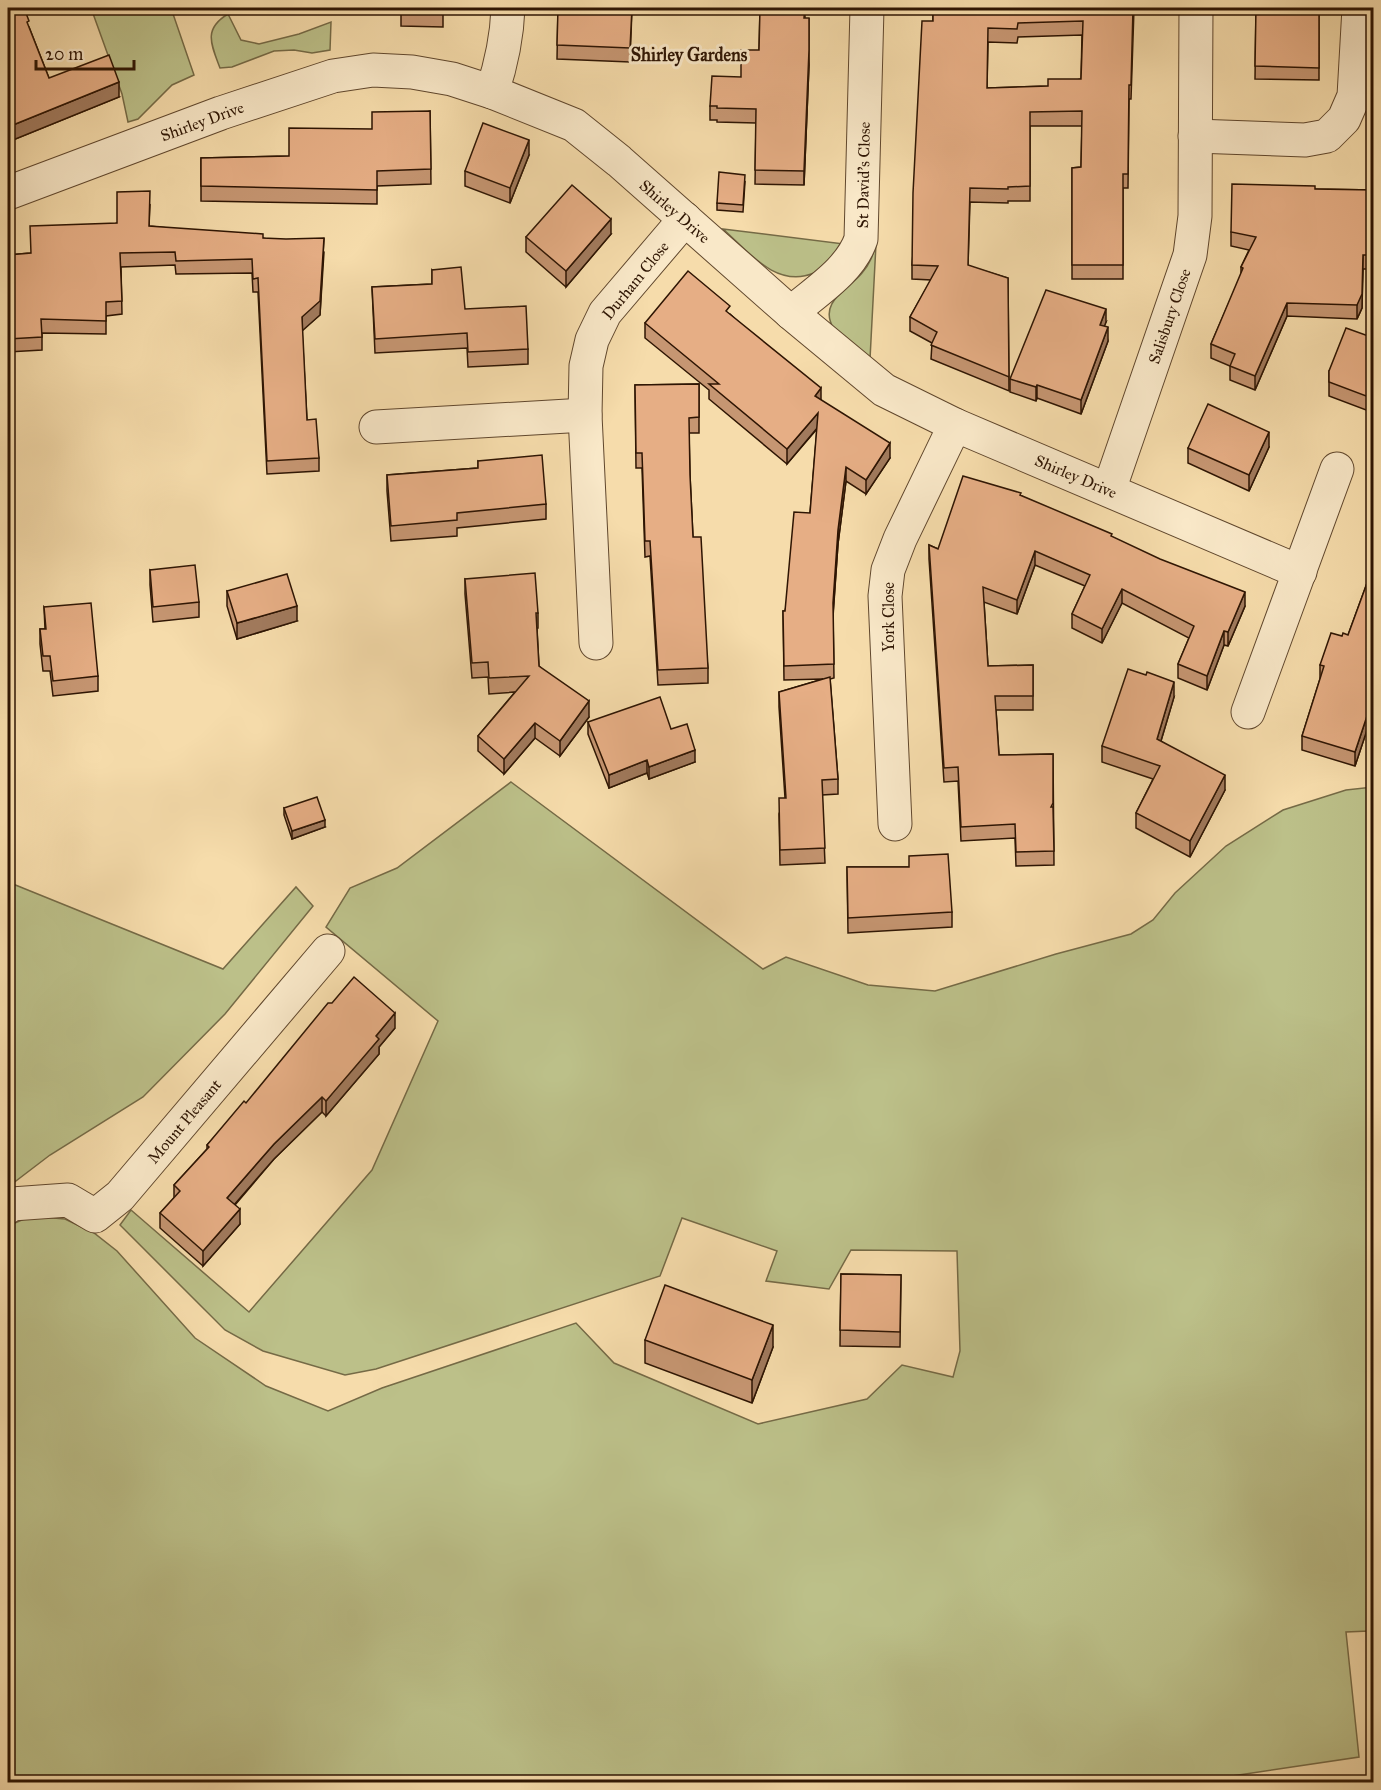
<svg xmlns="http://www.w3.org/2000/svg" width="1381" height="1790" font-family="'IM FELL Great Primer',serif">
<style>
.green{fill:#bcc089;stroke:#756a46;stroke-width:1.5}
.lines{fill:none;stroke-linecap:round;stroke-linejoin:round}
.minor-casing{stroke:#60472d;stroke-width:35}
.minor{stroke:#f9e8c8;stroke-width:33}
.wall{fill:#c69672;stroke:#2e1503;stroke-width:1.5;fill-rule:evenodd}
.shaded-wall{fill:#a17a5d;stroke:#2e1503;stroke-width:1.5}
.building{fill:#e6ae85;stroke:#2e1503;stroke-width:1.5;fill-rule:evenodd}
.labels{text-anchor:middle;stroke-width:6;stroke-linejoin:round;paint-order:stroke}
.street-label{font-size:16px;fill:#2e1503;stroke:#f9e8c8}
.neighbourhood-label{font-size:18px;font-weight:bold;fill:#2e1503;stroke:#f9e8c8}
</style>
<rect width="100%" height="100%" fill="#f6dcab"/>
<filter id="stains"><feTurbulence type="fractalNoise" baseFrequency=".00333" numOctaves="4"/><feColorMatrix values="0 0 0 0 .2 0 0 0 0 .09 0 0 0 0 .02 0 0 0 .5 -.17"/></filter>
<radialGradient id="worn" r=".72"><stop offset=".6" stop-color="#630" stop-opacity="0"/><stop offset="1" stop-color="#630" stop-opacity=".3"/></radialGradient>
<!-- green -->
<g class="green">
<path d="M 91,8 L 171,8 L 194,75 L 172,85 L 138,119 L 128,122 L 122,94 Z"/>
<path d="M 228,14 L 241,40 L 259,44 L 299,34 L 331,22 L 330,50 L 312,53 L 294,50 L 274,51 L 232,67 L 220,68 C 211,44 203,29 228,14 Z"/>
<path d="M 723,229 L 844,244 C 837,251 823,269 814,273 C 776,289 748,251 723,229 Z"/>
<path d="M 876,244 L 870,359 C 862,352 839,337 834,329 C 817,302 849,289 862,273 C 870,264 873,255 876,244 Z"/>
<path d="M 511,782 L 763,969 L 786,957 L 868,985 L 935,991 L 1056,954 L 1131,934 L 1153,920 L 1175,893 L 1226,846 L 1283,810 L 1346,790 L 1373,787 L 1374,1632 L 1369,1631 L 1346,1632 L 1359,1757 L 1192,1782 L 12,1782 L 8,1776 L 8,1226 L 31,1216 L 65,1219 L 94,1233 L 117,1251 L 195,1338 L 266,1386 L 328,1411 L 382,1388 L 576,1323 L 614,1363 L 758,1424 L 867,1399 L 902,1365 L 953,1377 L 960,1351 L 957,1251 L 851,1250 L 829,1289 L 766,1281 L 777,1251 L 682,1218 L 660,1276 L 376,1369 L 345,1375 L 263,1351 L 225,1330 L 120,1225 L 131,1210 L 249,1312 L 372,1170 L 438,1021 L 326,927 L 350,888 L 397,868 Z"/>
<path d="M 8,882 L 223,969 L 296,887 L 313,906 L 225,1014 L 143,1097 L 50,1155 L 8,1187 Z"/>
</g>
<g class="lines">
<defs>
<g id="minor">
<path d="M 492,92 C 501,65 507,36 508,8"/>
<path d="M 1195,136 L 1305,140 L 1327,136 L 1344,119 L 1354,96 L 1359,8"/>
<path d="M 8,193 L 221,113 L 333,76 L 373,70 L 412,72 L 452,79 L 492,92 L 574,125 L 619,161 L 791,313 L 884,390 L 955,425 L 1300,572"/>
<path d="M 791,313 C 816,291 850,271 861,239 L 867,8"/>
<path d="M 376,427 L 585,415"/>
<path d="M 1109,490 L 1190,255 L 1195,216 L 1196,8"/>
<path d="M 596,643 L 585,415 L 586,366 L 592,340 L 605,313 L 685,219"/>
<path d="M 1248,712 L 1337,469"/>
<path d="M 895,824 L 885,596 L 888,570 L 900,539 L 955,425"/>
<path d="M 8,1207 L 12,1204 L 68,1200 L 95,1216 L 120,1196 L 328,951"/>
</g>
</defs>
<!-- minor casing -->
<use href="#minor" class="minor-casing"/>
<!-- minor -->
<use href="#minor" class="minor"/>
</g>
<!-- wall -->
<g class="wall">
<path d="M 8,8 L 29,27 L 49,78 L 119,97 L 13,140 L 8,125 Z"/>
<path d="M 401,8 L 443,8 L 443,27 L 401,26 Z"/>
<path d="M 558,8 L 632,8 L 630,62 L 557,59 Z"/>
<path d="M 716,8 L 805,8 L 805,18 L 809,65 L 804,185 L 755,184 L 756,123 L 717,122 L 717,120 L 710,120 L 710,106 L 741,77 L 759,50 L 760,9 Z"/>
<path d="M 933,8 L 1137,8 L 1137,9 L 1134,9 L 1131,99 L 1129,99 L 1128,188 L 1123,188 L 1123,279 L 1072,279 L 1072,168 L 1081,167 L 1082,126 L 1030,126 L 1030,201 L 1008,201 L 1008,203 L 970,202 L 968,266 L 1008,278 L 1009,391 L 931,359 L 932,343 L 910,331 L 910,317 L 931,280 L 912,279 L 912,265 L 933,21 ZM 1082,35 L 1081,79 L 1048,86 L 987,88 L 988,42 L 1017,43 L 1018,37 Z"/>
<path d="M 1256,8 L 1319,8 L 1319,80 L 1255,79 Z"/>
<path d="M 430,111 L 431,184 L 377,186 L 377,204 L 201,201 L 201,158 L 289,156 Z"/>
<path d="M 529,155 L 510,203 L 465,186 L 465,171 Z"/>
<path d="M 745,182 L 743,212 L 717,210 L 717,203 Z"/>
<path d="M 1315,189 L 1374,190 L 1374,245 L 1368,245 L 1368,269 L 1363,269 L 1362,308 L 1357,319 L 1287,316 L 1255,390 L 1230,380 L 1230,366 L 1211,358 L 1211,344 L 1241,275 L 1241,267 L 1249,250 L 1231,246 L 1231,232 Z"/>
<path d="M 150,205 L 149,226 L 263,238 L 324,252 L 320,315 L 302,330 L 307,420 L 319,458 L 319,471 L 267,474 L 258,292 L 253,292 L 252,273 L 176,274 L 175,265 L 121,267 L 122,314 L 106,316 L 106,334 L 42,333 L 42,350 L 8,352 L 8,255 L 30,253 L 117,223 Z"/>
<path d="M 611,234 L 566,287 L 526,252 L 526,237 Z"/>
<path d="M 432,270 L 465,309 L 528,349 L 528,364 L 468,367 L 467,348 L 375,353 L 372,287 L 432,284 Z"/>
<path d="M 730,314 L 821,400 L 890,458 L 866,494 L 846,481 L 838,544 L 833,614 L 834,678 L 830,679 L 838,779 L 838,794 L 822,795 L 825,863 L 780,865 L 779,814 L 785,798 L 779,707 L 779,692 L 823,679 L 784,680 L 783,611 L 785,611 L 810,513 L 817,429 L 787,464 L 709,399 L 709,390 L 645,338 L 645,323 Z"/>
<path d="M 1106,322 L 1104,326 L 1108,341 L 1081,414 L 1037,398 L 1036,401 L 1010,392 L 1010,379 Z"/>
<path d="M 1374,338 L 1374,413 L 1329,396 L 1329,371 Z"/>
<path d="M 699,384 L 699,433 L 689,433 L 690,475 L 693,537 L 708,668 L 708,683 L 658,685 L 650,556 L 645,557 L 642,468 L 636,468 L 635,385 Z"/>
<path d="M 1269,447 L 1249,491 L 1188,463 L 1188,448 Z"/>
<path d="M 478,461 L 546,504 L 546,519 L 457,528 L 457,536 L 391,541 L 387,491 L 387,475 L 478,468 Z"/>
<path d="M 1021,496 L 1112,537 L 1245,606 L 1228,646 L 1224,645 L 1207,690 L 1178,678 L 1178,664 L 1189,638 L 1122,603 L 1102,643 L 1072,628 L 1072,614 L 1085,586 L 1035,565 L 1017,614 L 984,602 L 988,666 L 1033,665 L 1033,710 L 996,710 L 999,755 L 1053,754 L 1054,865 L 1016,866 L 1015,838 L 961,841 L 958,781 L 944,782 L 929,559 L 929,545 L 938,549 Z"/>
<path d="M 1374,564 L 1374,729 L 1368,727 L 1355,766 L 1302,750 L 1302,736 L 1320,679 L 1320,665 L 1342,636 L 1348,635 Z"/>
<path d="M 150,570 L 199,602 L 199,617 L 153,622 L 150,585 Z"/>
<path d="M 465,579 L 538,613 L 538,628 L 537,628 L 539,666 L 589,717 L 560,756 L 535,738 L 504,774 L 478,751 L 478,736 L 515,692 L 489,694 L 488,677 L 472,678 L 465,594 Z"/>
<path d="M 227,591 L 297,621 L 237,639 L 227,606 Z"/>
<path d="M 44,607 L 98,676 L 98,691 L 53,696 L 50,671 L 43,671 L 40,644 L 40,629 L 45,629 Z"/>
<path d="M 1174,697 L 1161,741 L 1225,790 L 1190,857 L 1136,828 L 1136,813 L 1153,779 L 1102,762 L 1102,746 Z"/>
<path d="M 588,722 L 671,729 L 695,762 L 649,779 L 647,773 L 609,788 L 588,734 Z"/>
<path d="M 284,808 L 325,827 L 292,839 L 284,815 Z"/>
<path d="M 847,867 L 909,867 L 952,912 L 952,927 L 848,933 Z"/>
<path d="M 395,1028 L 379,1047 L 379,1054 L 326,1116 L 322,1112 L 274,1159 L 235,1205 L 240,1224 L 203,1266 L 160,1228 L 160,1213 L 174,1198 L 174,1185 L 207,1149 L 207,1145 L 246,1103 Z"/>
<path d="M 841,1274 L 901,1275 L 900,1347 L 840,1346 Z"/>
<path d="M 645,1340 L 773,1347 L 752,1403 L 645,1363 Z"/>
</g>
<!-- shaded-wall -->
<g class="shaded-wall">
<path d="M 809,18 L 809,65 L 804,185 L 804,171 Z"/>
<path d="M 119,82 L 119,97 L 13,140 L 13,125 Z"/>
<path d="M 529,140 L 529,155 L 510,203 L 510,188 Z"/>
<path d="M 611,219 L 611,234 L 566,287 L 566,271 Z"/>
<path d="M 324,238 L 320,315 L 302,331 L 302,317 Z"/>
<path d="M 1363,255 L 1362,308 L 1357,319 L 1357,305 Z"/>
<path d="M 1287,303 L 1287,316 L 1255,390 L 1255,376 Z"/>
<path d="M 1106,309 L 1106,322 L 1100,338 L 1100,325 Z"/>
<path d="M 1108,327 L 1108,341 L 1081,414 L 1081,400 Z"/>
<path d="M 1037,385 L 1037,398 L 1036,401 L 1036,387 Z"/>
<path d="M 821,388 L 821,403 L 815,396 Z"/>
<path d="M 818,413 L 818,427 L 787,464 L 787,449 Z"/>
<path d="M 1269,432 L 1269,447 L 1249,491 L 1249,475 Z"/>
<path d="M 890,443 L 890,458 L 866,494 L 866,480 Z"/>
<path d="M 846,467 L 846,481 L 838,544 L 833,617 L 833,603 L 838,530 Z"/>
<path d="M 1035,551 L 1035,565 L 1017,614 L 1017,600 Z"/>
<path d="M 1122,589 L 1122,603 L 1102,643 L 1102,629 Z"/>
<path d="M 1245,592 L 1245,606 L 1228,646 L 1228,632 Z"/>
<path d="M 297,606 L 297,621 L 237,639 L 237,623 Z"/>
<path d="M 1224,631 L 1224,645 L 1207,690 L 1207,676 Z"/>
<path d="M 1174,682 L 1174,697 L 1157,754 L 1157,739 Z"/>
<path d="M 589,701 L 589,717 L 560,756 L 560,741 Z"/>
<path d="M 1368,713 L 1368,727 L 1355,766 L 1355,752 Z"/>
<path d="M 535,723 L 535,738 L 504,774 L 504,759 Z"/>
<path d="M 695,750 L 695,762 L 649,779 L 649,767 Z"/>
<path d="M 647,760 L 647,773 L 609,788 L 609,775 Z"/>
<path d="M 1225,775 L 1225,790 L 1190,857 L 1190,841 Z"/>
<path d="M 325,820 L 325,827 L 292,839 L 292,831 Z"/>
<path d="M 395,1013 L 395,1028 L 379,1047 L 379,1054 L 326,1116 L 326,1101 L 376,1036 Z"/>
<path d="M 322,1097 L 322,1112 L 274,1159 L 227,1213 L 227,1198 L 274,1144 Z"/>
<path d="M 240,1209 L 240,1224 L 203,1266 L 203,1251 Z"/>
<path d="M 773,1325 L 773,1347 L 752,1403 L 752,1380 Z"/>
</g>
<!-- building -->
<g class="building">
<path d="M 8,8 L 24,8 L 29,21 L 27,22 L 49,78 L 109,55 L 119,82 L 13,125 L 8,110 Z"/>
<path d="M 401,8 L 443,8 L 443,12 L 401,10 Z"/>
<path d="M 558,8 L 632,8 L 630,48 L 557,45 Z"/>
<path d="M 760,8 L 805,8 L 804,18 L 809,18 L 809,50 L 804,171 L 755,170 L 756,109 L 717,108 L 717,106 L 710,106 L 712,76 L 741,77 L 741,50 L 759,50 Z"/>
<path d="M 933,8 L 1133,8 L 1131,85 L 1129,85 L 1128,174 L 1123,174 L 1123,265 L 1072,265 L 1072,168 L 1081,167 L 1082,111 L 1030,112 L 1030,186 L 1008,187 L 1008,189 L 970,188 L 968,265 L 1008,278 L 1009,377 L 931,345 L 937,332 L 910,317 L 938,266 L 912,265 L 913,193 L 922,21 L 933,21 ZM 1083,21 L 1081,79 L 1048,79 L 1048,86 L 987,88 L 988,28 L 1017,29 L 1018,23 Z"/>
<path d="M 1256,8 L 1319,8 L 1319,68 L 1255,66 Z"/>
<path d="M 430,111 L 431,169 L 377,171 L 377,190 L 201,186 L 201,158 L 289,156 L 289,128 L 372,129 L 372,112 Z"/>
<path d="M 483,123 L 529,140 L 510,188 L 465,171 Z"/>
<path d="M 719,172 L 745,175 L 743,205 L 717,203 Z"/>
<path d="M 1232,184 L 1315,186 L 1315,189 L 1374,190 L 1374,231 L 1368,231 L 1368,255 L 1363,255 L 1362,294 L 1357,305 L 1287,303 L 1255,376 L 1230,366 L 1235,354 L 1211,344 L 1243,268 L 1241,267 L 1256,237 L 1231,232 Z"/>
<path d="M 572,185 L 611,219 L 566,271 L 526,237 Z"/>
<path d="M 150,191 L 149,226 L 263,234 L 263,238 L 286,239 L 324,238 L 320,301 L 302,317 L 307,420 L 316,419 L 319,458 L 267,461 L 258,278 L 253,279 L 252,259 L 176,261 L 175,252 L 120,253 L 122,301 L 106,302 L 106,321 L 41,319 L 42,337 L 8,339 L 8,255 L 31,253 L 30,226 L 117,223 L 117,192 Z"/>
<path d="M 461,267 L 465,309 L 526,306 L 528,349 L 468,352 L 467,333 L 375,339 L 372,287 L 432,284 L 432,270 Z"/>
<path d="M 688,271 L 730,306 L 726,311 L 821,388 L 815,396 L 890,443 L 866,480 L 846,467 L 838,530 L 833,603 L 834,664 L 784,666 L 783,611 L 785,611 L 794,512 L 810,513 L 818,413 L 787,449 L 709,384 L 719,384 L 645,323 Z"/>
<path d="M 1046,290 L 1106,309 L 1100,325 L 1108,327 L 1081,400 L 1037,385 L 1036,387 L 1010,379 Z"/>
<path d="M 1346,328 L 1374,338 L 1374,399 L 1329,382 L 1329,371 Z"/>
<path d="M 699,384 L 699,417 L 689,418 L 690,475 L 693,537 L 701,537 L 708,668 L 658,670 L 650,541 L 645,541 L 642,453 L 636,453 L 635,385 Z"/>
<path d="M 1208,404 L 1269,432 L 1249,475 L 1188,448 Z"/>
<path d="M 542,455 L 546,504 L 457,513 L 457,520 L 391,526 L 387,475 L 478,468 L 478,461 Z"/>
<path d="M 963,476 L 1021,493 L 1020,495 L 1112,534 L 1111,536 L 1160,559 L 1245,592 L 1228,632 L 1224,631 L 1207,676 L 1178,664 L 1194,626 L 1122,589 L 1102,629 L 1072,614 L 1090,575 L 1035,551 L 1017,600 L 983,587 L 988,666 L 1033,665 L 1033,696 L 995,696 L 999,755 L 1053,754 L 1053,803 L 1051,807 L 1053,807 L 1054,851 L 1016,852 L 1015,824 L 961,827 L 958,767 L 944,768 L 929,545 L 938,549 Z"/>
<path d="M 1374,564 L 1374,715 L 1368,713 L 1355,752 L 1302,736 L 1324,666 L 1320,665 L 1331,633 L 1342,636 L 1343,633 L 1348,635 Z"/>
<path d="M 195,565 L 199,602 L 153,607 L 150,570 Z"/>
<path d="M 535,573 L 538,613 L 536,613 L 539,666 L 589,701 L 560,741 L 535,723 L 504,759 L 478,736 L 529,676 L 489,678 L 488,662 L 472,663 L 465,579 Z"/>
<path d="M 287,574 L 297,606 L 237,623 L 227,591 Z"/>
<path d="M 91,603 L 98,676 L 53,681 L 50,656 L 43,656 L 40,629 L 46,629 L 44,607 Z"/>
<path d="M 1128,669 L 1146,675 L 1147,672 L 1174,682 L 1157,739 L 1225,775 L 1190,841 L 1136,813 L 1160,766 L 1102,746 Z"/>
<path d="M 830,677 L 838,779 L 822,780 L 825,848 L 780,850 L 779,798 L 786,798 L 779,692 Z"/>
<path d="M 660,697 L 671,729 L 687,724 L 695,750 L 649,767 L 647,760 L 609,775 L 588,722 Z"/>
<path d="M 317,797 L 325,820 L 292,831 L 284,808 Z"/>
<path d="M 948,854 L 952,912 L 848,918 L 847,867 L 909,867 L 909,856 Z"/>
<path d="M 354,977 L 395,1013 L 376,1036 L 379,1039 L 326,1101 L 322,1097 L 274,1144 L 227,1198 L 240,1209 L 203,1251 L 160,1213 L 180,1191 L 174,1185 L 209,1147 L 207,1145 L 244,1101 L 246,1103 L 328,1003 L 332,1003 Z"/>
<path d="M 841,1274 L 901,1275 L 900,1332 L 840,1330 Z"/>
<path d="M 665,1285 L 773,1325 L 752,1380 L 645,1340 Z"/>
</g>
<g class="labels">
<!-- street labels -->
<g class="street-label">
<text transform="translate(202 121) rotate(-20)" y="6">Shirley Drive</text>
<text transform="translate(863 175) rotate(-89)" y="6">St David's Close</text>
<text transform="translate(675 211) rotate(41)" y="6">Shirley Drive</text>
<text transform="translate(635 280) rotate(-51)" y="6">Durham Close</text>
<text transform="translate(1169 316) rotate(-71)" y="6">Salisbury Close</text>
<text transform="translate(1076 476) rotate(23)" y="6">Shirley Drive</text>
<text transform="translate(888 617) rotate(-90)" y="6">York Close</text>
<text transform="translate(184 1121) rotate(-50)" y="6">Mount Pleasant</text>
</g>
<!-- neighbourhood labels -->
<g class="neighbourhood-label">
<text x="689" y="61">Shirley Gardens</text>
</g>
</g>
<!-- margin -->
<rect width="1381" height="1790" fill="none" stroke="#f6dcab" stroke-width="30"/>
<rect x="9" y="9" width="1363" height="1772" fill="none" stroke="#2e1503" stroke-width="3"/>
<rect x="15" y="15" width="1351" height="1760" fill="none" stroke="#2e1503" stroke-width="1.5"/>
<!-- scale -->
<path d="M36 60v9h98v-9" fill="none" stroke="#2e1503" stroke-width="3"/>
<text x="45" y="60" font-size="18" fill="#2e1503" stroke="#f9e8c8" stroke-width="4.5" paint-order="stroke">20 m</text>
<rect width="100%" height="100%" filter="url(#stains)"/>
<rect width="100%" height="100%" fill="url(#worn)"/>
</svg>
